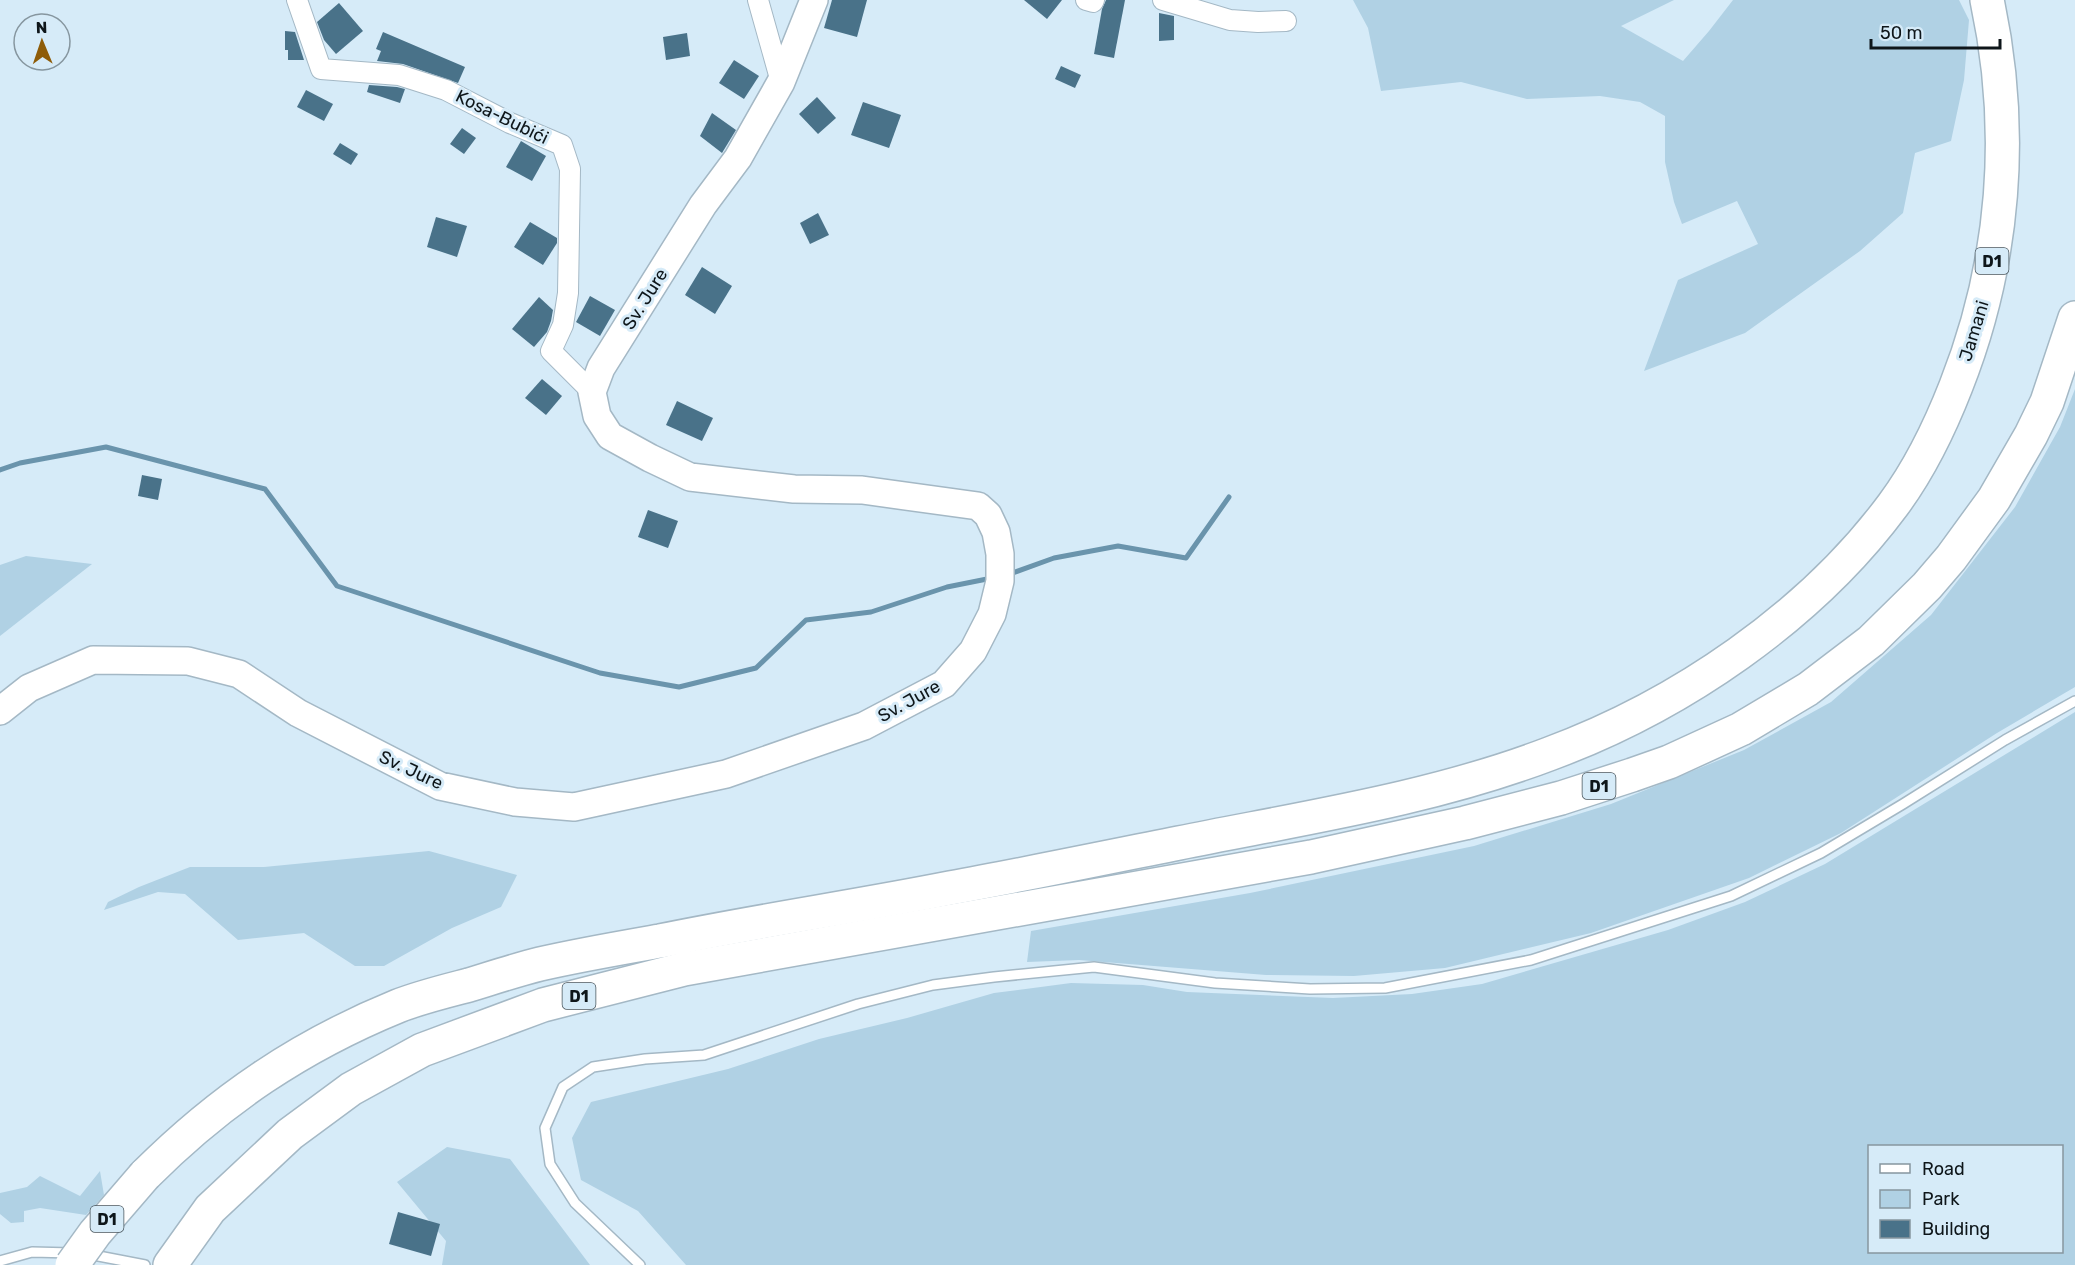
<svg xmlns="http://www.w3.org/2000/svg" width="2075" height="1265" font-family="Rubik,sans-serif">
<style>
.green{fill:#b0d1e4;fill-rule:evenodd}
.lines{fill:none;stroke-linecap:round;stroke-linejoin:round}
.stream{stroke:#6a94ac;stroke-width:5}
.building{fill:#497289}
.lane-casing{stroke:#a4b8c5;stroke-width:12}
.street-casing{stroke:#a4b8c5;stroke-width:22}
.secondary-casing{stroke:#a4b8c5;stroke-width:30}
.highway-casing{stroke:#a4b8c5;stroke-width:36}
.lane{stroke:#fff;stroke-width:9}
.street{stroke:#fff;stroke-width:20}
.secondary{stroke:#fff;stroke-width:27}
.highway{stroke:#fff;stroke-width:33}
.highway-bridge-casing{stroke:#a4b8c5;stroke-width:36;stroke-linecap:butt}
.highway-bridge{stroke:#fff;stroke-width:33}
.labels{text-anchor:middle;stroke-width:6;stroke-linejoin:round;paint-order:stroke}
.shield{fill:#d6ebf8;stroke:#4a565d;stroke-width:1.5}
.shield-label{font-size:16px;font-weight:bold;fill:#0e161a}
.street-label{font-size:18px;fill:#0e161a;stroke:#d6ebf8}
</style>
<rect width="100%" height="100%" fill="#d6ebf8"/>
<!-- green -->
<g class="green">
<path d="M 1353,0 L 1674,0 L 1621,26 L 1683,61 L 1709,31 L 1733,0 L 1959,0 L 1969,20 L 1964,80 L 1951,141 L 1915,153 L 1903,213 L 1860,251 L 1745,333 L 1644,371 L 1678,280 L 1758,244 L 1737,201 L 1682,224 L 1674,202 L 1665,162 L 1665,116 L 1640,102 L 1600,96 L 1527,99 L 1461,82 L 1381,91 L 1368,28 Z"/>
<path d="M 2075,389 L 2075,687 L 1997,733 L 1841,833 L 1749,878 L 1591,933 L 1445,968 L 1354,976 L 1266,975 L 1079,960 L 1027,962 L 1031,931 L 1250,893 L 1474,846 L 1611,804 L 1744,750 L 1831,702 L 1931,615 L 2015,507 L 2060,427 Z"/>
<path d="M 26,556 L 92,564 L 0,636 L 0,565 Z"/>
<path d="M 2075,712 L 2075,1265 L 686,1265 L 638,1211 L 581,1180 L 572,1138 L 591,1102 L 728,1069 L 819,1039 L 907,1018 L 994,993 L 1071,983 L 1143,985 L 1187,992 L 1333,998 L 1412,994 L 1482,984 L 1668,930 L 1745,902 L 1825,864 ZM 1870,1146 L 2062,1146 L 2062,1252 L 1870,1252 Z"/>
<path d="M 429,851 L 517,875 L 501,907 L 452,928 L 384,966 L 355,966 L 304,933 L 238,940 L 185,894 L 158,892 L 104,910 L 108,902 L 139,887 L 190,867 L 264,867 Z"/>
<path d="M 447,1147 L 510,1159 L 590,1265 L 442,1265 L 446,1241 L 397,1182 Z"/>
<path d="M 100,1171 L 104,1195 L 86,1215 L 40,1208 L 24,1211 L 24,1222 L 11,1223 L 0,1214 L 0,1193 L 27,1187 L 40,1176 L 80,1196 Z"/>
</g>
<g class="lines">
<!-- stream -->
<g class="stream">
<path d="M 0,470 L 20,463 L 106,447 L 265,489 L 337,586 L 600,673 L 679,687 L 756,668 L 806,620 L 871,612 L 947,587 L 992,578"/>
<path d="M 1007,575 L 1054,558 L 1118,546 L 1186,558 L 1229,497"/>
</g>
</g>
<!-- building -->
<g class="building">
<path d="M 832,0 L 867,0 L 857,37 L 824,28 Z"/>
<path d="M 1024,0 L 1062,0 L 1047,19 Z"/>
<path d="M 1106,0 L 1125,0 L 1114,58 L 1094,54 L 1102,9 Z"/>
<path d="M 339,3 L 363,31 L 336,54 L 324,40 L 317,22 Z"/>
<path d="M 1159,13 L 1174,16 L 1174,40 L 1159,41 Z"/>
<path d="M 285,31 L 295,32 L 304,60 L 288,60 L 288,50 L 285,50 Z"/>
<path d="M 383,32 L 465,67 L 458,83 L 403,64 L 377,61 L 381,51 L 376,49 Z"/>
<path d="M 687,33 L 690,56 L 666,60 L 663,37 Z"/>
<path d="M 734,60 L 759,76 L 744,99 L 719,83 Z"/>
<path d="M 1061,66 L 1081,75 L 1075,88 L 1055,79 Z"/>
<path d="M 369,85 L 397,87 L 405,89 L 400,103 L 367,92 Z"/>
<path d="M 306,90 L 333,104 L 324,121 L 297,107 Z"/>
<path d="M 817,97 L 836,118 L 818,134 L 799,114 Z"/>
<path d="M 863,102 L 901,115 L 889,148 L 851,135 Z"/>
<path d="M 712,113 L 736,130 L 722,153 L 700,136 Z"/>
<path d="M 462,128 L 476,138 L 464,154 L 450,144 Z"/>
<path d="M 521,141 L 546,156 L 532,181 L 506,167 Z"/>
<path d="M 340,143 L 358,154 L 351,165 L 333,154 Z"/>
<path d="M 818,213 L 829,235 L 810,244 L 800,223 Z"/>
<path d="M 436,217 L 467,226 L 457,257 L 427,247 Z"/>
<path d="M 530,222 L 557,238 L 557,243 L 543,265 L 514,247 Z"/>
<path d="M 702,267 L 732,286 L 715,314 L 685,295 Z"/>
<path d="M 590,296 L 615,310 L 600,336 L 576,322 Z"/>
<path d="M 539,297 L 553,310 L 551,321 L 547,332 L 534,347 L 512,329 Z"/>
<path d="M 542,379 L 562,396 L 546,415 L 525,398 Z"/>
<path d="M 677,401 L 713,418 L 702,441 L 666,425 Z"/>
<path d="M 142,475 L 162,479 L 158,500 L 138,496 Z"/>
<path d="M 648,510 L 678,521 L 668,548 L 638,537 Z"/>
<path d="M 398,1212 L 440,1224 L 431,1256 L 389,1244 Z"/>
</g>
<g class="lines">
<defs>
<g id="lane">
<path d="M 88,1254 L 145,1265"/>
<path d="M 0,1261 L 32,1252 L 72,1253"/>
<path d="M 640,1265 L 575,1203 L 550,1164 L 545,1128 L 563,1087 L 593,1067 L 645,1059 L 704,1055 L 858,1004 L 933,985 L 994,977 L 1094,967 L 1215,983 L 1310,989 L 1385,988 L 1531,960 L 1731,896 L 1821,853 L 1903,804 L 2005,740 L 2075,701"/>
</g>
<g id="street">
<path d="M 297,0 L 321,69 L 399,75 L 446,90 L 510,123 L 562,145 L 570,169 L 568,293 L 563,325 L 551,351 L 592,392"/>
<path d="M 758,0 L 781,82"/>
<path d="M 1086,0 L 1093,2 L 1094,0"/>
<path d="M 1163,0 L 1230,20 L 1258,22 L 1286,21"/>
</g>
<path id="secondary" d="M 0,711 L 29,688 L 93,660 L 188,661 L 239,674 L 298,713 L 440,786 L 515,802 L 574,807 L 726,774 L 864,726 L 944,684 L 973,651 L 992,614 L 1000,581 L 1000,554 L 996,532 L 988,515 L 978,506 L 862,490 L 794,489 L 690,477 L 650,458 L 610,436 L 597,416 L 592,392 L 601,368 L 703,205 L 738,158 L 781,82 L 814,0"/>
<g id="highway">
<path d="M 145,1175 C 220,1100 300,1046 398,1006 C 421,997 446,991 469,985 C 492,978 516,970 540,964 C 579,955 620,948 660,941 C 757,921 854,907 950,888 C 1027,874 1103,858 1179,843 C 1303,818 1431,799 1549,754 C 1679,706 1810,617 1893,505 C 1919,470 1940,427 1956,386 C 2005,262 2015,130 1987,0"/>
<path d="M 170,1265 L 210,1209 L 290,1134 L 351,1089 L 422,1050 L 543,1005 L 684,969 L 1311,857 L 1465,823 L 1561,798 L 1632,775 L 1669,762 L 1741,729 L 1808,689 L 1871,641 L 1927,586 L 1951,558 L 1994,499 L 2031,435 L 2047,402 L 2075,318"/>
</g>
</defs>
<!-- lane casing -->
<use href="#lane" class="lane-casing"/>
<!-- street casing -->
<use href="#street" class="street-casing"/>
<!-- secondary casing -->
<use href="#secondary" class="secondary-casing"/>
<!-- highway casing -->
<use href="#highway" class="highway-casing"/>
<!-- lane -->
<use href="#lane" class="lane"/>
<!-- street -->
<use href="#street" class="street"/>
<!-- secondary -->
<use href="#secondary" class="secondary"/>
<!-- highway -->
<use href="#highway" class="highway"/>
<defs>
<path id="highway-bridge" d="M 72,1265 L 95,1233 L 145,1175"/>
</defs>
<!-- highway-bridge casing -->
<use href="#highway-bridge" class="highway-bridge-casing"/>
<!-- highway-bridge -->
<use href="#highway-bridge" class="highway-bridge"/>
</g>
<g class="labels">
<!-- shield labels -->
<g class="shield">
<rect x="1975.5" y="248" width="33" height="26" rx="4.5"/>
<rect x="1582.5" y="773" width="33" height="26" rx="4.5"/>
<rect x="562.5" y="983" width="33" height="26" rx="4.5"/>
<rect x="90.5" y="1206" width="33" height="26" rx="4.5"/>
</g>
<g class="shield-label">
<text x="1992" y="267">D1</text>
<text x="1599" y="792">D1</text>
<text x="579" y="1002">D1</text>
<text x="107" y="1225">D1</text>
</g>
<!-- street labels -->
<g class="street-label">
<text transform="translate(502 117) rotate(26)" y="6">Kosa-Bubići</text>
<text transform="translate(645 299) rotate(-58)" y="6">Sv. Jure</text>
<text transform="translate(1974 331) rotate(-73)" y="6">Jamani</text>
<text transform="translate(909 701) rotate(-29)" y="6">Sv. Jure</text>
<text transform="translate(411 770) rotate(25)" y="6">Sv. Jure</text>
</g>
</g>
<!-- legend -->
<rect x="1868" y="1145" width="195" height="108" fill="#d6ebf8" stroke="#86969f" stroke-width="1.5"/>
<rect x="1880" y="1164" width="30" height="9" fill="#ffffff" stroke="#86969f" stroke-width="1.5"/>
<text x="1922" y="1175" font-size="18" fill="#0e161a">Road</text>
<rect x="1880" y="1190" width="30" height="18" fill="#b0d1e4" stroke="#86969f" stroke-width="1.5"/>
<text x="1922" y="1205" font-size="18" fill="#0e161a">Park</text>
<rect x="1880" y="1220" width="30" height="18" fill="#497289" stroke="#86969f" stroke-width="1.5"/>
<text x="1922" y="1235" font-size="18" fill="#0e161a">Building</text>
<!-- north arrow -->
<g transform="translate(42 42) rotate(358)"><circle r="28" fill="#d6ebf8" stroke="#86969f" stroke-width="1.5"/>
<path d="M0-4.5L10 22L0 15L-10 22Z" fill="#8e5c08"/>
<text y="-9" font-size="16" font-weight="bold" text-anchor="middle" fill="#0e161a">N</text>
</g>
<!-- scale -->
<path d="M1871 39v9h129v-9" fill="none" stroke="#0e161a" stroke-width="3"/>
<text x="1880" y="39" font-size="18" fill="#0e161a" stroke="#d6ebf8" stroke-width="4.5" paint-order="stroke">50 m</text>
</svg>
